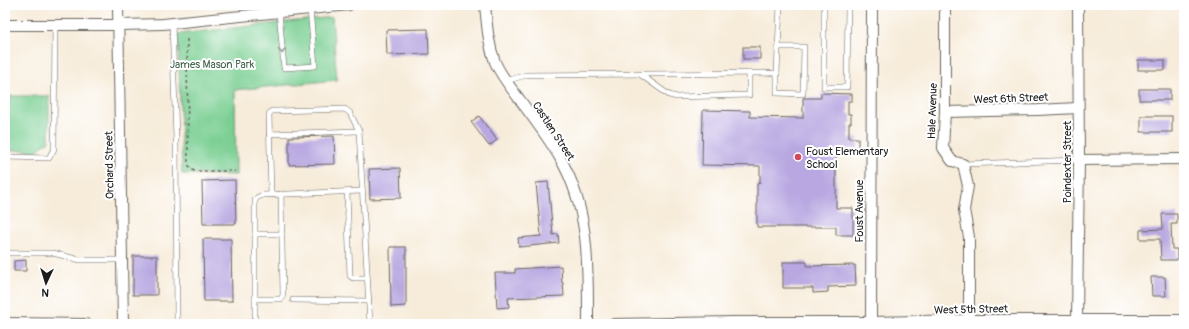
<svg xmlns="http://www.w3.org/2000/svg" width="1189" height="329" font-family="Pangolin,sans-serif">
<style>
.green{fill:#7acf93;stroke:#4b7658}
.building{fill:#b8a7e1}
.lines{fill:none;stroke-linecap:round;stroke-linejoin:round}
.lane-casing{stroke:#69655e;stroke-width:6}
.street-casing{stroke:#69655e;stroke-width:12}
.path{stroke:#69655e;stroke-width:1.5;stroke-dasharray:3 3;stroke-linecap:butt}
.lane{stroke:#fff;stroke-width:5}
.street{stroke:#fff;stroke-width:10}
.oneway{stroke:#999}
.poi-dot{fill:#d1495b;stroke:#fff;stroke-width:1.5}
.labels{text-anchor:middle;stroke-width:4;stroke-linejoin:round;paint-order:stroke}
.park-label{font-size:11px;fill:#42644c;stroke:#fff}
.street-label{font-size:11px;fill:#1c1c1c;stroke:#fff}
.poi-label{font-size:11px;fill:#1c1c1c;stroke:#fff;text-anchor:start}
</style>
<rect width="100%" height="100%" fill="#fff"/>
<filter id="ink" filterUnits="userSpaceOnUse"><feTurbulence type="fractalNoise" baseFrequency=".025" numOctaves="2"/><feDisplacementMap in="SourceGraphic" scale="8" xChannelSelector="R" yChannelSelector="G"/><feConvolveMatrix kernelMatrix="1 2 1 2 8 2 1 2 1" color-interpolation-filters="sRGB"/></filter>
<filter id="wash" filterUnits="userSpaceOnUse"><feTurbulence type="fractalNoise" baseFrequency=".012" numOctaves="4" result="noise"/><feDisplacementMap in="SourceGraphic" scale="16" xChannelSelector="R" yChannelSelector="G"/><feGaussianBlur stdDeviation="0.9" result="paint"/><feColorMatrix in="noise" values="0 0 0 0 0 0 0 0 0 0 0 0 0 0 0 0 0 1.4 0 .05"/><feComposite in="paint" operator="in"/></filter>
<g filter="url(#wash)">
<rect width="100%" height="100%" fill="#f7ecda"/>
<!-- green -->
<g class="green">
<path d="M 332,17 L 337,80 L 235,90 L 236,175 L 182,174 L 178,34 Z"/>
<path d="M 5,96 L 49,96 L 49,141 L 36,151 L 5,150 Z"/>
</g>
<g id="blocks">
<!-- building -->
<g class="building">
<path d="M 428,29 L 429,54 L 387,55 L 386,30 Z"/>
<rect x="743" y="47" width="17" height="12"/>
<rect x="1138" y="60" width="27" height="10"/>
<rect x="1139" y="89" width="31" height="11"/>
<path d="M 821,93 L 852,94 L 852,101 L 848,101 L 848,114 L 851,114 L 851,123 L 849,123 L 849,138 L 858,138 L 858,149 L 836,149 L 836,208 L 853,208 L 853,235 L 836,235 L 836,227 L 757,227 L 757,184 L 760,183 L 760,166 L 702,165 L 703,110 L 750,111 L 750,117 L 803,118 L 803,98 L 821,98 Z"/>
<path d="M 479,116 L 497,140 L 489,146 L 471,122 Z"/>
<rect x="1141" y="116" width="31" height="16"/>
<path d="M 334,136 L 335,164 L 289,165 L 289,137 Z"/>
<path d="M 400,168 L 401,198 L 370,199 L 369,169 Z"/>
<path d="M 235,180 L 236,224 L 203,224 L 202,181 Z"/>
<path d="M 548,182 L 553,235 L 558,234 L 559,243 L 519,247 L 518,238 L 541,236 L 536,183 Z"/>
<path d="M 1162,214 L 1177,214 L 1177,224 L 1171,224 L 1172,249 L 1177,249 L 1177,260 L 1161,260 L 1160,239 L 1140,239 L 1140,230 L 1163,229 Z"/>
<path d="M 203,239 L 231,239 L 232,301 L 204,301 Z"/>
<path d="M 390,247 L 406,247 L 406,306 L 391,307 Z"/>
<rect x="133" y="256" width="24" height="39"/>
<path d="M 26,260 L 26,271 L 14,271 L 14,261 Z"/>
<path d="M 783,262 L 807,262 L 807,266 L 855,265 L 856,286 L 828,287 L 828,292 L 813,293 L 813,288 L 783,288 Z"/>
<path d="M 561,266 L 562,283 L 563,283 L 564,296 L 508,298 L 509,307 L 497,308 L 495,273 L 515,273 L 515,269 Z"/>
<path d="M 1151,277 L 1165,277 L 1166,296 L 1152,296 Z"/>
</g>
</g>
</g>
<g filter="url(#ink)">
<use href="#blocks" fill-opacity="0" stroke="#69655e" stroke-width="1"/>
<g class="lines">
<defs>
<g id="lane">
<path d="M 824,5 L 824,87 L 847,87 L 848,5"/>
<path d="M 279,12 L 284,68 L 315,66 L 310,9"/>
<path d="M 172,23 L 176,138 L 177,324"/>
<path d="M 777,73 L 777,93 L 803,94 L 804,47 L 778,47"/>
<path d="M 641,75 L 669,95 L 677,97 L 749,95 L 749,73"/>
<path d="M 506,81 L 526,75 L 777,73 L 780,5"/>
<path d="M 269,134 L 359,131"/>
<path d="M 5,157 L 49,158 L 54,149 L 55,25"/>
<path d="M 963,164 L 1079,160"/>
<path d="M 347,192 L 350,276 L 353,278 L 367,278"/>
<path d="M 271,195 L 269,114 L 272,111 L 277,111 L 345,109 L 350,113 L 359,131 L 370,324"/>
<path d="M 255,234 L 282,234"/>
<path d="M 5,253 L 53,253 L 80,260 L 122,260"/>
<path d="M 255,299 L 281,299 L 283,295 L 281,194"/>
<path d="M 293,300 L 369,301"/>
<path d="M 255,324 L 255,200 L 258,197 L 263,195 L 362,191"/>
</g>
<g id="street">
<path d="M 118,5 L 123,324"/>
<path d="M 485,5 C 487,25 488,43 495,62 C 501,76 511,88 520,100 C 534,119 548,137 560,158 C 590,210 588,266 588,324"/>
<path d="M 945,5 L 945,112 L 943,148 L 952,161 L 963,164 L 968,186 L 964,210 L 969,237 L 969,324"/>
<path d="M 5,25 L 119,25 L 163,24 L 349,5"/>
<path d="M 945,112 L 1038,110 L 1078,108"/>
<path d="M 1079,160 L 1184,159"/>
<path d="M 1077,320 L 1079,160 L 1078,5"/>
<path d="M 871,322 L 872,5"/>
<path d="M 5,323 L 86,324"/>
<path d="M 614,324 L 733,322 L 871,322 L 969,320 L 1184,320"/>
</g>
</defs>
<!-- lane casing -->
<use href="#lane" class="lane-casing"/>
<!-- street casing -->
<use href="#street" class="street-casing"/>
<!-- path -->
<path class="path" d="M 187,39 L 188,162 L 189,166 L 194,171 L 235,171"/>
<!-- lane -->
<use href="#lane" class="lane"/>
<!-- street -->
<use href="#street" class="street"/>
</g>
<!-- one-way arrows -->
<defs><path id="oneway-chevron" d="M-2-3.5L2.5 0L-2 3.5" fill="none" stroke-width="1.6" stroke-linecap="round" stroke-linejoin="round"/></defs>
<use class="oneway" href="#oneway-chevron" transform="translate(282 51) rotate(85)"/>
</g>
<!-- markers -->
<circle class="poi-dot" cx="798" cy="157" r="4"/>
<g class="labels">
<!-- park labels -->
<g class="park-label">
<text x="212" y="68">James Mason Park</text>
</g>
<!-- street labels -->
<g class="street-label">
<text transform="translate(1011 98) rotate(-2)" y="4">West 6th Street</text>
<text transform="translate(932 111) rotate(-88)" y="4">Hale Avenue</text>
<text transform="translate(554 131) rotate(57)" y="4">Castlen Street</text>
<text transform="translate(1067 162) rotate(-90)" y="4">Poindexter Street</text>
<text transform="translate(109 165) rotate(-91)" y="4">Orchard Street</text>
<text transform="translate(859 211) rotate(-90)" y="4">Foust Avenue</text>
<text transform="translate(971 309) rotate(-1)" y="4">West 5th Street</text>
</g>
<!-- poi labels -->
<g class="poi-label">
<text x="806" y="155">Foust Elementary<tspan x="806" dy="13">School</tspan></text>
</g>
</g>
<!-- margin -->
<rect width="1189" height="329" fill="none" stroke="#fff" stroke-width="20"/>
<!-- north arrow -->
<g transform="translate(46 283) rotate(184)" stroke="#ffffff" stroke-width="3" paint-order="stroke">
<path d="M0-3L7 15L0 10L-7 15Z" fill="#1c1c1c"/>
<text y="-6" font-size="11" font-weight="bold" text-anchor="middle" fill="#1c1c1c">N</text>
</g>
</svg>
